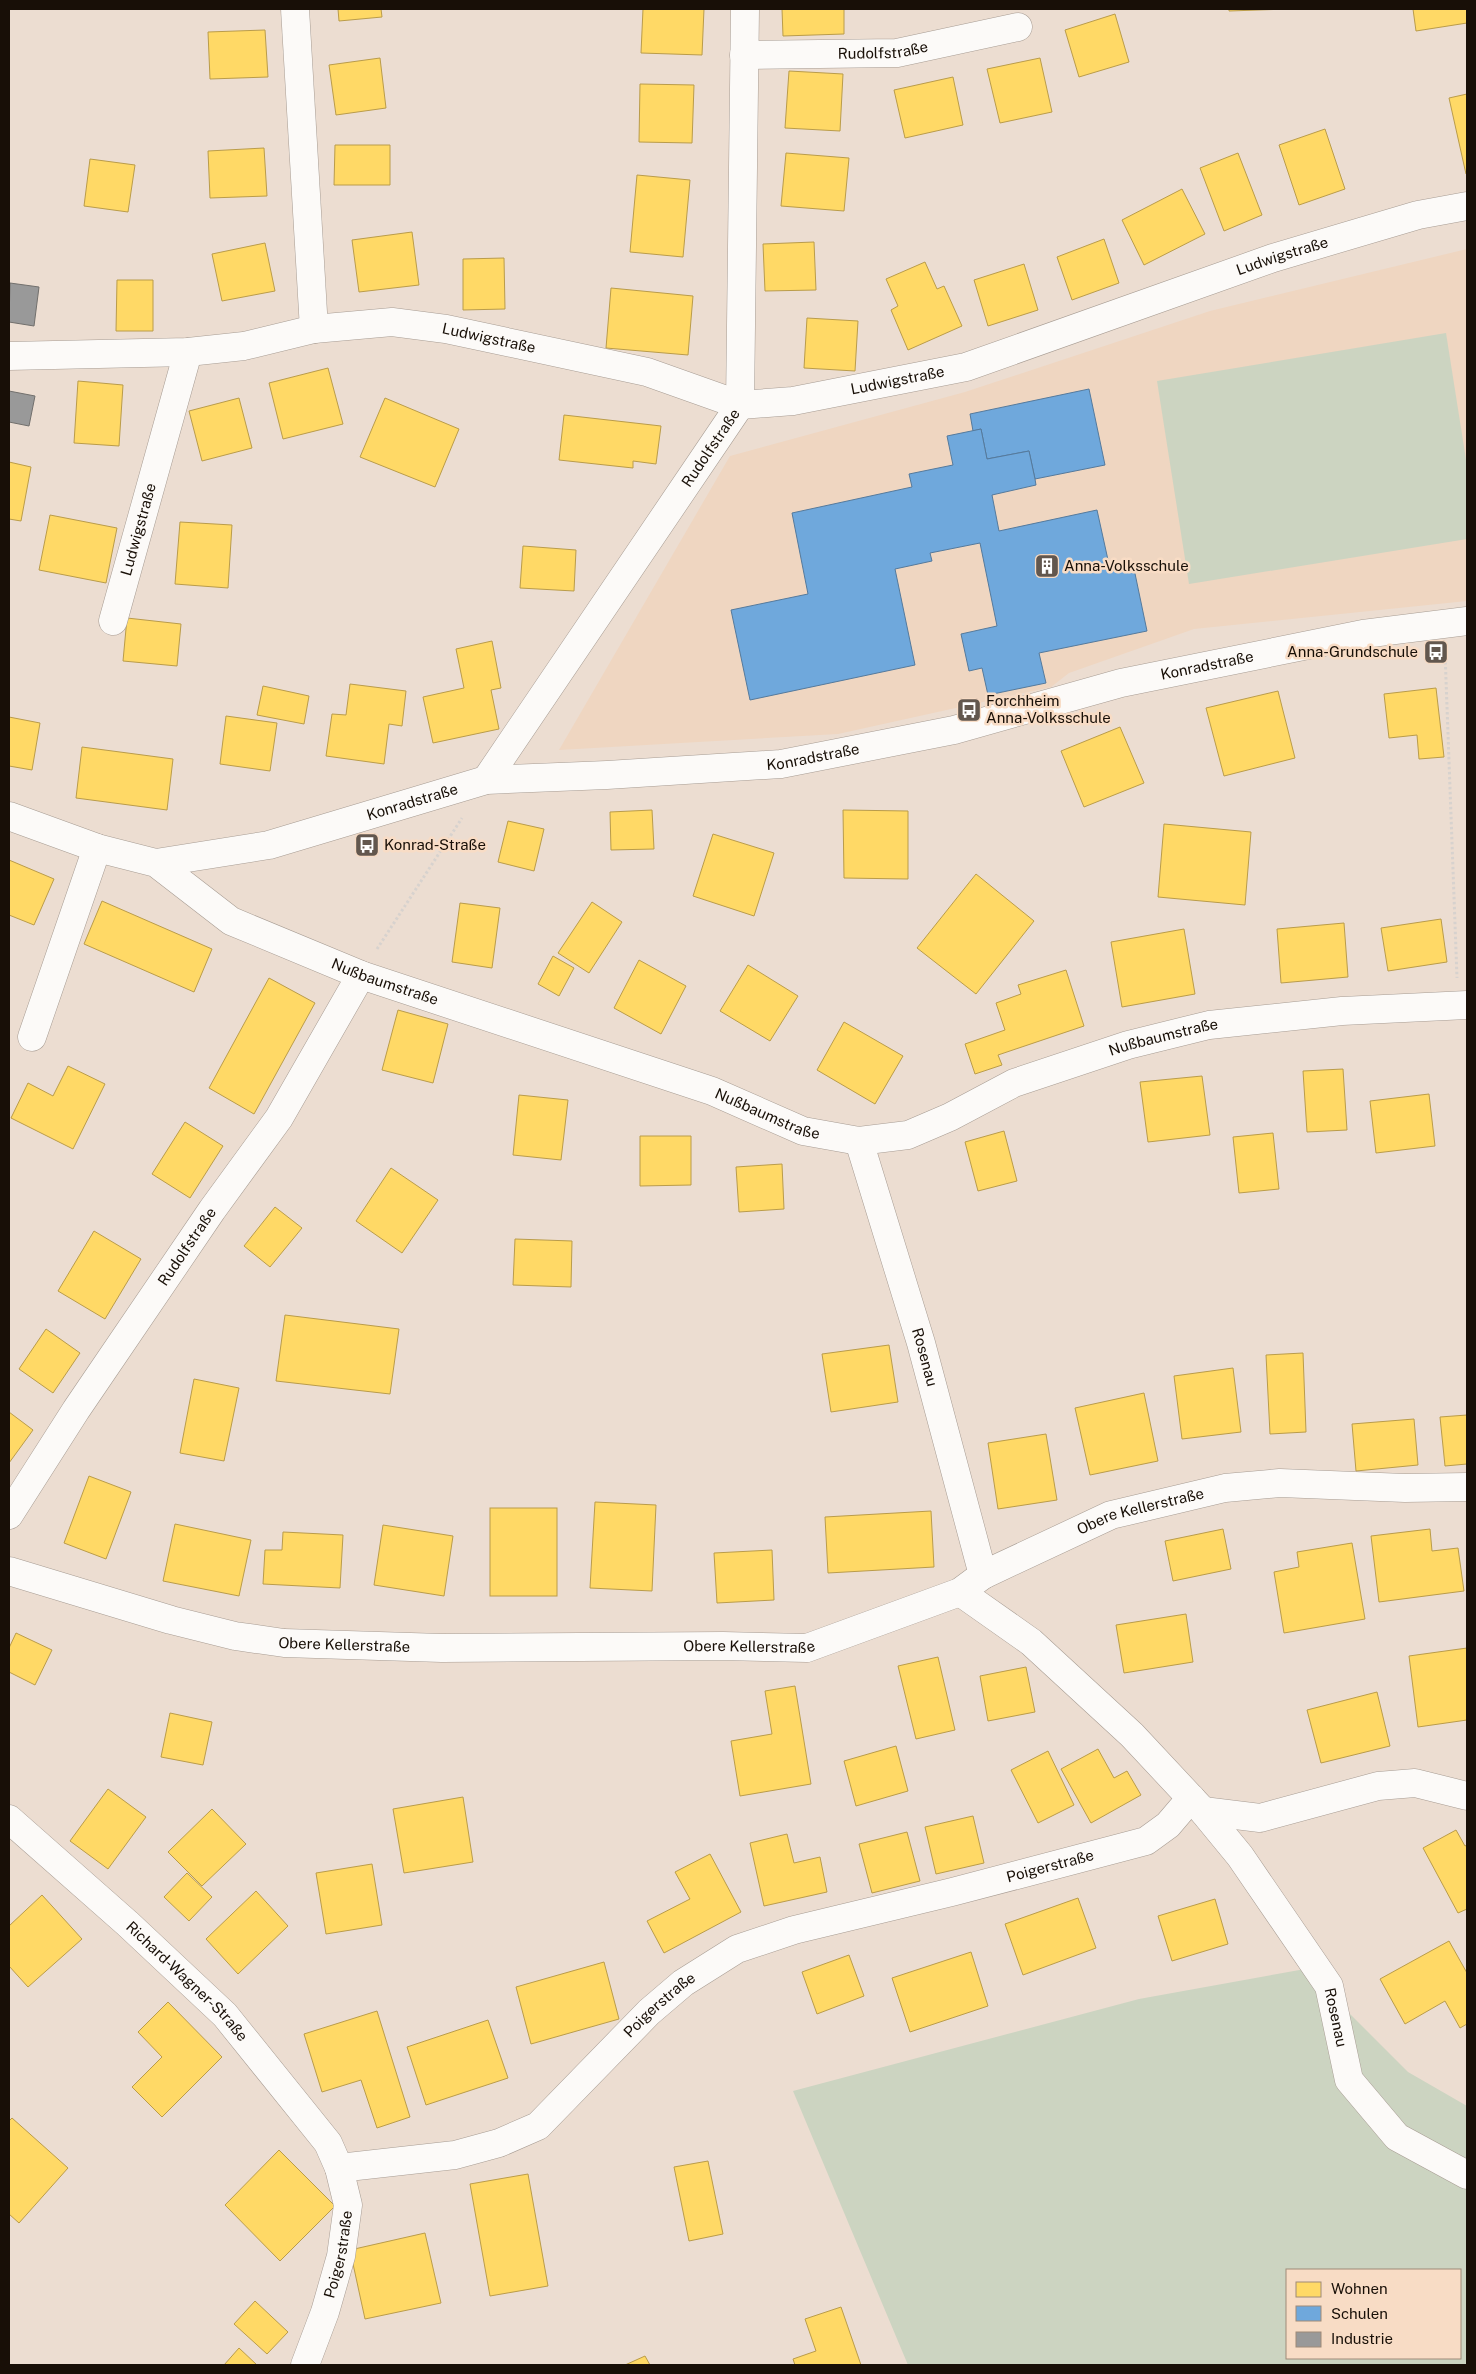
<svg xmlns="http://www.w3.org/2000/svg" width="1476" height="2374" font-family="'Public Sans',sans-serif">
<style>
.built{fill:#efd6c1}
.green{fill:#ccd4c1;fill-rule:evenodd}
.homes{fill:#ffd966;stroke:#ba9c4a}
.schools{fill:#6fa8dc;stroke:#557a9c}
.industry{fill:#999;stroke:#72706d}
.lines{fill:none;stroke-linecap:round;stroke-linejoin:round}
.minor-casing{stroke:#a79c93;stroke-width:29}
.path{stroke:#d7d2ce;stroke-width:3;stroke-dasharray:2.5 2.5;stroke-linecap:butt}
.minor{stroke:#fcfaf8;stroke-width:28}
.labels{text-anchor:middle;stroke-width:5;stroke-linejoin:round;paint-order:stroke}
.street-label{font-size:15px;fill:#180f07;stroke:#f8dcc5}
.poi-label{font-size:15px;fill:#180f07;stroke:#f8dcc5;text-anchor:start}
</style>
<rect width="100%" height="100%" fill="#ecddd1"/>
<!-- built -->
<path class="built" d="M 1467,249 L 1467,601 L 1194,629 L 1069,673 L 1051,687 L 838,734 L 559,750 L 730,456 L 965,392 L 1210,311 Z"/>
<!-- green -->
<g class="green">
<path d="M 1446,333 L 1467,466 L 1467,539 L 1189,584 L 1157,381 Z"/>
<path d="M 1305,1969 L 1408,2072 L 1467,2106 L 1467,2365 L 908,2365 L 793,2091 L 1139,1999 ZM 1287,2270 L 1460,2270 L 1460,2358 L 1287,2358 Z"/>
</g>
<!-- homes -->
<g class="homes">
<path d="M 338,9 L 381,9 L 382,17 L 339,21 Z"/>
<path d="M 643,9 L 704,9 L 702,55 L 641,53 Z"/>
<path d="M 782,9 L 844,9 L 844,34 L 783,36 Z"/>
<path d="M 1229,9 L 1288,9 L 1229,11 Z"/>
<path d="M 1413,9 L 1467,9 L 1467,23 L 1416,31 Z"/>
<path d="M 1115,14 L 1129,62 L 1079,77 L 1065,30 Z"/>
<path d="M 265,30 L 268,77 L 210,79 L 208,32 Z"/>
<path d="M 380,58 L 386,108 L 336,115 L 329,65 Z"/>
<path d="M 1040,58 L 1052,112 L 1000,123 L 987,69 Z"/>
<path d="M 789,71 L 843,74 L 840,131 L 785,128 Z"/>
<path d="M 953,77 L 963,125 L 905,138 L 894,90 Z"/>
<path d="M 640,84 L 694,85 L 692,143 L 639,142 Z"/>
<path d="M 1467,94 L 1467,174 L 1466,174 L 1449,98 Z"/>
<path d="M 1325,129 L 1345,189 L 1299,205 L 1279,145 Z"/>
<path d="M 335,145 L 390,145 L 390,185 L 334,185 Z"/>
<path d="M 264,148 L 267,196 L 210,198 L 208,151 Z"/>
<path d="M 786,153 L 849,158 L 844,211 L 781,206 Z"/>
<path d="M 1238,153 L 1262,215 L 1224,231 L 1200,168 Z"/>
<path d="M 90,159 L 135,165 L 128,212 L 84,206 Z"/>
<path d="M 637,175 L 690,180 L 683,257 L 630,252 Z"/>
<path d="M 1182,189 L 1205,234 L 1144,265 L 1122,220 Z"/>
<path d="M 412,232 L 419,285 L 359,292 L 352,240 Z"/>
<path d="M 1104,239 L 1119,283 L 1072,300 L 1057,257 Z"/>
<path d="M 814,242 L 816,290 L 765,291 L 763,244 Z"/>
<path d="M 265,243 L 275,291 L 222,301 L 212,254 Z"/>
<path d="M 504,258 L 505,309 L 463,310 L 463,259 Z"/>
<path d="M 925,262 L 937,289 L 944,286 L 962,326 L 908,350 L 891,310 L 898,306 L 886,279 Z"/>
<path d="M 1024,264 L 1038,310 L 988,326 L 974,280 Z"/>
<path d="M 117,280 L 153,280 L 153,331 L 116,331 Z"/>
<path d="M 611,288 L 693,296 L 688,355 L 606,348 Z"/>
<path d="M 807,318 L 858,321 L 855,371 L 804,368 Z"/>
<path d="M 328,368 L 343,424 L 283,439 L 269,383 Z"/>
<path d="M 78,381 L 123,385 L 119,446 L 74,443 Z"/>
<path d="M 239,398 L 252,448 L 202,461 L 189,411 Z"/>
<path d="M 385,398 L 459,429 L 435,487 L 360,457 Z"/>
<path d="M 564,415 L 661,426 L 656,464 L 633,461 L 633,468 L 559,460 Z"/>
<path d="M 9,462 L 31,467 L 21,521 L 9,519 Z"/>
<path d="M 50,515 L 117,528 L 106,583 L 39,570 Z"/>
<path d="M 180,522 L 232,525 L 228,588 L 175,584 Z"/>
<path d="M 523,546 L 576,550 L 574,591 L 520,588 Z"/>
<path d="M 127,618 L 181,624 L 177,666 L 123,661 Z"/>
<path d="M 492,641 L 501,688 L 491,690 L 499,729 L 433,743 L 423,697 L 464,688 L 456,649 Z"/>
<path d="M 350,684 L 406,691 L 402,726 L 389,724 L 384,764 L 326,756 L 332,714 L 346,715 Z"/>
<path d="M 263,686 L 309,696 L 304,724 L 257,715 Z"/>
<path d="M 1436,688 L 1444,757 L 1419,759 L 1417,735 L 1389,738 L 1384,694 Z"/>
<path d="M 1278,691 L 1295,758 L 1224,776 L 1206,708 Z"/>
<path d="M 226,716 L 277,723 L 270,771 L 220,764 Z"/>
<path d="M 9,717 L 40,723 L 32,770 L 9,766 Z"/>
<path d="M 1120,727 L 1144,783 L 1084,807 L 1061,751 Z"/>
<path d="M 82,747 L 173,759 L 167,810 L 76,798 Z"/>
<path d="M 652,810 L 654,849 L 611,850 L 610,812 Z"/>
<path d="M 843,810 L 908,811 L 908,879 L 844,878 Z"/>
<path d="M 508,821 L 544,829 L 534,871 L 498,862 Z"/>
<path d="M 1164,824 L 1251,832 L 1245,905 L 1158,897 Z"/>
<path d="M 713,834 L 774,853 L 754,916 L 693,896 Z"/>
<path d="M 9,860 L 54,879 L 34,925 L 9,915 Z"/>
<path d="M 976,874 L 1034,921 L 976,994 L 917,948 Z"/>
<path d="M 102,901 L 212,949 L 194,992 L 84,944 Z"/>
<path d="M 592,902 L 622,922 L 589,973 L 558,953 Z"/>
<path d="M 460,903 L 500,908 L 492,968 L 452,962 Z"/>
<path d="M 1441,919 L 1447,962 L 1388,971 L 1381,928 Z"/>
<path d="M 1344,923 L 1348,977 L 1281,983 L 1277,929 Z"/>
<path d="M 1184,929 L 1195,994 L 1122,1007 L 1111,942 Z"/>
<path d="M 553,956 L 574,968 L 559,996 L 538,984 Z"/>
<path d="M 639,960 L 686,986 L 661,1034 L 614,1008 Z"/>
<path d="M 748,965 L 798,996 L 770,1041 L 720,1011 Z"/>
<path d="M 1066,970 L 1084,1026 L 998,1055 L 1002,1065 L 975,1074 L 965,1044 L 1005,1030 L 996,1003 L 1021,994 L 1018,985 Z"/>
<path d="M 269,978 L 315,1003 L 254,1114 L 209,1088 Z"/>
<path d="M 398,1010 L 448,1024 L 433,1083 L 382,1070 Z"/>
<path d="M 844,1022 L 903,1056 L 875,1104 L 817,1070 Z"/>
<path d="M 68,1066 L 105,1084 L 73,1149 L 11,1118 L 28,1083 L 53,1096 Z"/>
<path d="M 1343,1069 L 1347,1130 L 1307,1132 L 1303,1071 Z"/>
<path d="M 1202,1076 L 1210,1135 L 1148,1142 L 1140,1082 Z"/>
<path d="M 1429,1094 L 1435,1146 L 1376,1153 L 1370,1101 Z"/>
<path d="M 519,1095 L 568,1100 L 561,1160 L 513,1155 Z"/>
<path d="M 185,1122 L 223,1146 L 190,1198 L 152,1174 Z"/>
<path d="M 1004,1131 L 1017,1181 L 978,1191 L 965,1142 Z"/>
<path d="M 1273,1133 L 1279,1189 L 1239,1193 L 1233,1137 Z"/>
<path d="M 640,1136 L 691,1136 L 691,1185 L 640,1186 Z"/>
<path d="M 782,1164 L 784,1209 L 739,1212 L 736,1167 Z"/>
<path d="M 391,1168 L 438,1200 L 402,1253 L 356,1221 Z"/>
<path d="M 275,1207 L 302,1228 L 270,1267 L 244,1246 Z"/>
<path d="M 94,1231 L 141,1259 L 105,1319 L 58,1291 Z"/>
<path d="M 515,1239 L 572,1241 L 571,1287 L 513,1285 Z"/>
<path d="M 285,1315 L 399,1329 L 390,1394 L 276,1381 Z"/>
<path d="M 46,1329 L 80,1353 L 53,1393 L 19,1369 Z"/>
<path d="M 889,1345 L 898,1402 L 831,1412 L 822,1354 Z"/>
<path d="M 1303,1353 L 1306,1432 L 1270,1434 L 1266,1355 Z"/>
<path d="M 1233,1368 L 1241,1432 L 1182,1439 L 1174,1376 Z"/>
<path d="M 194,1379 L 239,1388 L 224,1461 L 180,1453 Z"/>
<path d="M 1144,1393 L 1158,1461 L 1090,1475 L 1075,1408 Z"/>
<path d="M 9,1412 L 33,1430 L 9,1463 Z"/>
<path d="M 1467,1415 L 1467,1464 L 1445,1466 L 1440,1417 Z"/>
<path d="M 1414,1419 L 1418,1465 L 1356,1471 L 1352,1424 Z"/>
<path d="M 1046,1434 L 1057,1500 L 998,1509 L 988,1443 Z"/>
<path d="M 89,1476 L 131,1492 L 106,1559 L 64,1543 Z"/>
<path d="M 595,1502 L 656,1505 L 652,1591 L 590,1588 Z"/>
<rect x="490" y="1508" width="67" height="88"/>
<path d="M 931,1511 L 934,1567 L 828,1573 L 825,1517 Z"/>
<path d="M 175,1524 L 251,1540 L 239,1596 L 163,1581 Z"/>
<path d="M 383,1525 L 453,1536 L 444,1596 L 374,1585 Z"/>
<path d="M 1223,1529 L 1231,1569 L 1173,1581 L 1165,1541 Z"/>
<path d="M 1430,1529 L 1432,1551 L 1458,1548 L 1464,1591 L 1379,1602 L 1371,1536 Z"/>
<path d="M 283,1532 L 343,1535 L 340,1588 L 263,1584 L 265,1550 L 282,1550 Z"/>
<path d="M 1352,1543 L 1365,1619 L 1284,1633 L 1274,1572 L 1299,1567 L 1297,1552 Z"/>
<path d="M 772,1550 L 774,1600 L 717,1603 L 714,1553 Z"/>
<path d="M 1186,1614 L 1193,1662 L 1124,1673 L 1116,1625 Z"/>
<path d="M 16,1633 L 52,1650 L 35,1685 L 9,1672 L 9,1648 Z"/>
<path d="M 1467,1648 L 1467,1720 L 1418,1727 L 1409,1656 Z"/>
<path d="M 938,1657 L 955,1730 L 916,1739 L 898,1666 Z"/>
<path d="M 1026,1667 L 1035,1712 L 988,1721 L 980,1676 Z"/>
<path d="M 795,1686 L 811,1784 L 740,1796 L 731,1741 L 772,1734 L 765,1691 Z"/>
<path d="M 1377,1692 L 1390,1746 L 1321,1763 L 1307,1710 Z"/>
<path d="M 170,1713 L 212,1722 L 203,1765 L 161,1757 Z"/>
<path d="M 896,1746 L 908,1791 L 856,1806 L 844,1761 Z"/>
<path d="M 1098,1749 L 1114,1778 L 1127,1771 L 1141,1795 L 1091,1823 L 1061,1769 Z"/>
<path d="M 1048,1751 L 1074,1805 L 1038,1823 L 1011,1770 Z"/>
<path d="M 108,1789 L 146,1817 L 108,1869 L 70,1841 Z"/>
<path d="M 463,1797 L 473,1862 L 404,1873 L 393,1809 Z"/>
<path d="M 212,1809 L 246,1844 L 202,1886 L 168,1852 Z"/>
<path d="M 973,1816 L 984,1863 L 936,1874 L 925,1827 Z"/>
<path d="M 1456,1830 L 1465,1846 L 1467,1845 L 1467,1909 L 1458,1913 L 1423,1848 Z"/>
<path d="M 907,1832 L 920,1881 L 872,1893 L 859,1844 Z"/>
<path d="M 787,1834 L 794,1863 L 820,1857 L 827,1892 L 764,1906 L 750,1843 Z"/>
<path d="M 710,1854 L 741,1912 L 664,1953 L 647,1921 L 690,1899 L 675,1872 Z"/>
<path d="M 372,1864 L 382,1925 L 326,1934 L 316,1873 Z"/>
<path d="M 187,1873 L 212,1897 L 189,1921 L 164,1897 Z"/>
<path d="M 256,1891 L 288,1926 L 238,1974 L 206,1939 Z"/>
<path d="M 42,1895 L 82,1939 L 28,1987 L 9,1966 L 9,1926 Z"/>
<path d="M 1078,1898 L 1096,1948 L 1023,1975 L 1005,1924 Z"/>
<path d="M 1215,1899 L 1228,1944 L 1172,1961 L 1158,1916 Z"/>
<path d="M 1449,1941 L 1467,1973 L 1467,2024 L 1460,2028 L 1445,2001 L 1405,2024 L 1380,1979 Z"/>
<path d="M 971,1952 L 988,2006 L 910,2032 L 892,1978 Z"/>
<path d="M 849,1955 L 864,1996 L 817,2014 L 802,1972 Z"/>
<path d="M 604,1962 L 619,2019 L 531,2044 L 516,1987 Z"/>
<path d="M 168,2002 L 222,2057 L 162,2117 L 132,2087 L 162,2057 L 138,2032 Z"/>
<path d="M 377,2011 L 410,2117 L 377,2128 L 361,2080 L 322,2092 L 304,2034 Z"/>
<path d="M 488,2020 L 508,2078 L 426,2105 L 407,2047 Z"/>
<path d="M 12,2118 L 68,2168 L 19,2223 L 9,2214 L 9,2121 Z"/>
<path d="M 279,2150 L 335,2206 L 280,2261 L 225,2205 Z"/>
<path d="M 708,2161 L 723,2234 L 689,2241 L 674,2167 Z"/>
<path d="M 528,2174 L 548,2286 L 490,2296 L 470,2184 Z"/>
<path d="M 425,2233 L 441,2303 L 365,2319 L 350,2250 Z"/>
<path d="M 255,2301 L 288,2332 L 267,2354 L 234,2324 Z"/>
<path d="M 841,2307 L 861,2365 L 795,2365 L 793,2359 L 816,2351 L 805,2319 Z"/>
<path d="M 239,2348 L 257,2365 L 224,2365 Z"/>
<path d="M 645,2356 L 650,2365 L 625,2365 Z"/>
</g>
<!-- schools -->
<g class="schools">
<path d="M 1089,389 L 1105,465 L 1035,479 L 1029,451 L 987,459 L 981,429 L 973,431 L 970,414 Z"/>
<path d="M 981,429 L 987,459 L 1029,451 L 1035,479 L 1036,485 L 992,495 L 999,531 L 1097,510 L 1110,569 L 1133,564 L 1147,631 L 1039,653 L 1046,683 L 988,695 L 982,668 L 969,671 L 961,634 L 997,626 L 980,543 L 930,553 L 932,561 L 895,569 L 915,665 L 750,700 L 731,610 L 808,594 L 792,513 L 912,487 L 909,474 L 953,465 L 947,436 Z"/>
</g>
<!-- industry -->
<g class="industry">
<path d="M 10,283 L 39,287 L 34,326 L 9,322 Z"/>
<path d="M 9,391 L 35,396 L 29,426 L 9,422 Z"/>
</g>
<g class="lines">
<defs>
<g id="minor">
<path d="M 295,9 L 314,329"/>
<path id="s1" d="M 744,55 L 897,53 L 1018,27"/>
<path id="s2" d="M 9,356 L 188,352 L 244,346 L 314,329 L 392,322 L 446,329 L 647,372 L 740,405 L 793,401 L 966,367 L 1273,258 L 1418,215 L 1467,206"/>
<path id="s3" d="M 113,621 L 188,352"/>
<path id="s4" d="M 486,780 L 740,405 L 745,9"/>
<path id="s5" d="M 9,816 L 97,848 L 156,863 L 231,921 L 361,975 L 712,1091 L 803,1131 L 859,1141 L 908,1135 L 950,1117 L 1014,1083 L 1128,1045 L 1209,1025 L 1342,1011 L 1467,1005"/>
<path id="s6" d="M 156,863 L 269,845 L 486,780 L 607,775 L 781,764 L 954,730 L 1121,683 L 1363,634 L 1467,621"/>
<path d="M 32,1037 L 97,848"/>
<path id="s7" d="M 859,1141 L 921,1343 L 983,1575"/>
<path id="s8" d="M 9,1515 L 76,1410 L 212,1210 L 279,1118 L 361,975"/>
<path id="s9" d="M 9,1571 L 171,1620 L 235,1636 L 284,1643 L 442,1648 L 723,1646 L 807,1648 L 960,1592 L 983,1575 L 1111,1515 L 1225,1488 L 1280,1483 L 1405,1488 L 1467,1487"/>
<path id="s10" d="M 960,1592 L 1031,1642 L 1132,1735 L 1203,1811 L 1240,1856 L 1329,1986 L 1349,2080 L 1397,2137 L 1467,2175"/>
<path d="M 1203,1811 L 1260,1818 L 1378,1786 L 1415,1783 L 1467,1796"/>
<path id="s11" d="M 9,1819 L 128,1924 L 225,2015 L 328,2143 L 339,2168"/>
<path id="s12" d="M 305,2365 L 325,2312 L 341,2256 L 348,2205 L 339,2168 L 455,2155 L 499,2143 L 538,2126 L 649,2012 L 683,1983 L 737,1949 L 794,1930 L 952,1892 L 1146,1841 L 1168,1825 L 1191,1798"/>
</g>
</defs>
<!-- minor casing -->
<use href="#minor" class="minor-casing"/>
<!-- path -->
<g class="path">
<path d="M 1445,652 L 1457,978"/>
<path d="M 377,949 L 462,818"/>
</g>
<!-- minor -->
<use href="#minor" class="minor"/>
</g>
<!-- icons -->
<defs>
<symbol id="building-square" viewBox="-11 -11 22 22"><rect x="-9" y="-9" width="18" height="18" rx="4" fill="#62574e" stroke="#f8dcc5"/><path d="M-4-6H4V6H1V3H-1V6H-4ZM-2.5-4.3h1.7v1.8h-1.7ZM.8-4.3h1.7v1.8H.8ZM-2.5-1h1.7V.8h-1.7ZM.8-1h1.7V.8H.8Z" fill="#fff"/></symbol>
<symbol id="bus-square" viewBox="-11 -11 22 22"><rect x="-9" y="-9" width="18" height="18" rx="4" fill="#62574e" stroke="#f8dcc5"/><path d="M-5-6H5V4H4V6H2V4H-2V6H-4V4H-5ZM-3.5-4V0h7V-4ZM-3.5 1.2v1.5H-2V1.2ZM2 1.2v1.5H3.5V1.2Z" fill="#fff"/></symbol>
</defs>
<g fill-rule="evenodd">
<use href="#building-square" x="1033" y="552" width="28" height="28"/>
<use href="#bus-square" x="1422" y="638" width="28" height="28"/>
<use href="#bus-square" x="955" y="696" width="28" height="28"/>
<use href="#bus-square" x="353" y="831" width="28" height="28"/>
</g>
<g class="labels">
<!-- street labels -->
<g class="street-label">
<text dy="5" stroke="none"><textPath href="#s1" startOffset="139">Rudolfstraße</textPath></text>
<text dy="5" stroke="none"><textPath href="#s2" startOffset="1309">Ludwigstraße</textPath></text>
<text dy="5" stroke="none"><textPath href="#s2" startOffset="484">Ludwigstraße</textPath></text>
<text dy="5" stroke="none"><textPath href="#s2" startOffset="904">Ludwigstraße</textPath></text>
<text dy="5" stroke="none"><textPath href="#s4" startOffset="401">Rudolfstraße</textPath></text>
<text dy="5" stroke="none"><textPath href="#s3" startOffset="95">Ludwigstraße</textPath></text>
<text dy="5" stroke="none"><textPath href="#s6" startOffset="1074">Konradstraße</textPath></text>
<text dy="5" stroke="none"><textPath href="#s6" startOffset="669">Konradstraße</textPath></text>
<text dy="5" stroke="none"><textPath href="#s6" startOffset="264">Konradstraße</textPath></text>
<text dy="5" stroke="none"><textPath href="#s5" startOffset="415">Nußbaumstraße</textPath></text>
<text dy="5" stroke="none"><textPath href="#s5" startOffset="1240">Nußbaumstraße</textPath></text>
<text dy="5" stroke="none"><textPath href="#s5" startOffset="820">Nußbaumstraße</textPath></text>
<text dy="5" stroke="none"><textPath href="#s8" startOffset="322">Rudolfstraße</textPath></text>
<text dy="5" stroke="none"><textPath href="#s7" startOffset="226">Rosenau</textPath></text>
<text dy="5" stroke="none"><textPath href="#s9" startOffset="1170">Obere Kellerstraße</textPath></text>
<text dy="5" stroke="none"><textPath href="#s9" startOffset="345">Obere Kellerstraße</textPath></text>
<text dy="5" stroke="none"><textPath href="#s9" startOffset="750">Obere Kellerstraße</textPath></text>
<text dy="5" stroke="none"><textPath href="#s12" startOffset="1001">Poigerstraße</textPath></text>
<text dy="5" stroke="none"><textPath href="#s11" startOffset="241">Richard-Wagner-Straße</textPath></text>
<text dy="5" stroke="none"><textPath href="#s12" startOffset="581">Poigerstraße</textPath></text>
<text dy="5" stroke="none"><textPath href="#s10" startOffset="576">Rosenau</textPath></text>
<text dy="5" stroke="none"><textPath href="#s12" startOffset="116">Poigerstraße</textPath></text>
</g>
<!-- poi labels -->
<g class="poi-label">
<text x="1064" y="571">Anna-Volksschule</text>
<text x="1418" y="657" text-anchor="end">Anna-Grundschule</text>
<text x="986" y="706">Forchheim<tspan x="986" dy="17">Anna-Volksschule</tspan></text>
<text x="384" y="850">Konrad-Straße</text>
</g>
</g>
<!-- border -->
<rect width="1476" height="2374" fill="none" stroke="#180f07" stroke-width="20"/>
<!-- legend -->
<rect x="1286" y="2269" width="175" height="90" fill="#f8dcc5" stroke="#9e8a79"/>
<rect x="1296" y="2282" width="25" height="15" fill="#ffd966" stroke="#9e8a79"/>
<text x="1331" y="2294" font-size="15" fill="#180f07">Wohnen</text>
<rect x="1296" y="2306" width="25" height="15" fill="#6fa8dc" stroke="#9e8a79"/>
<text x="1331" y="2319" font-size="15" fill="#180f07">Schulen</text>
<rect x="1296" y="2332" width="25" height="15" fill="#999999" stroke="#9e8a79"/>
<text x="1331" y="2344" font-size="15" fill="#180f07">Industrie</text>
</svg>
